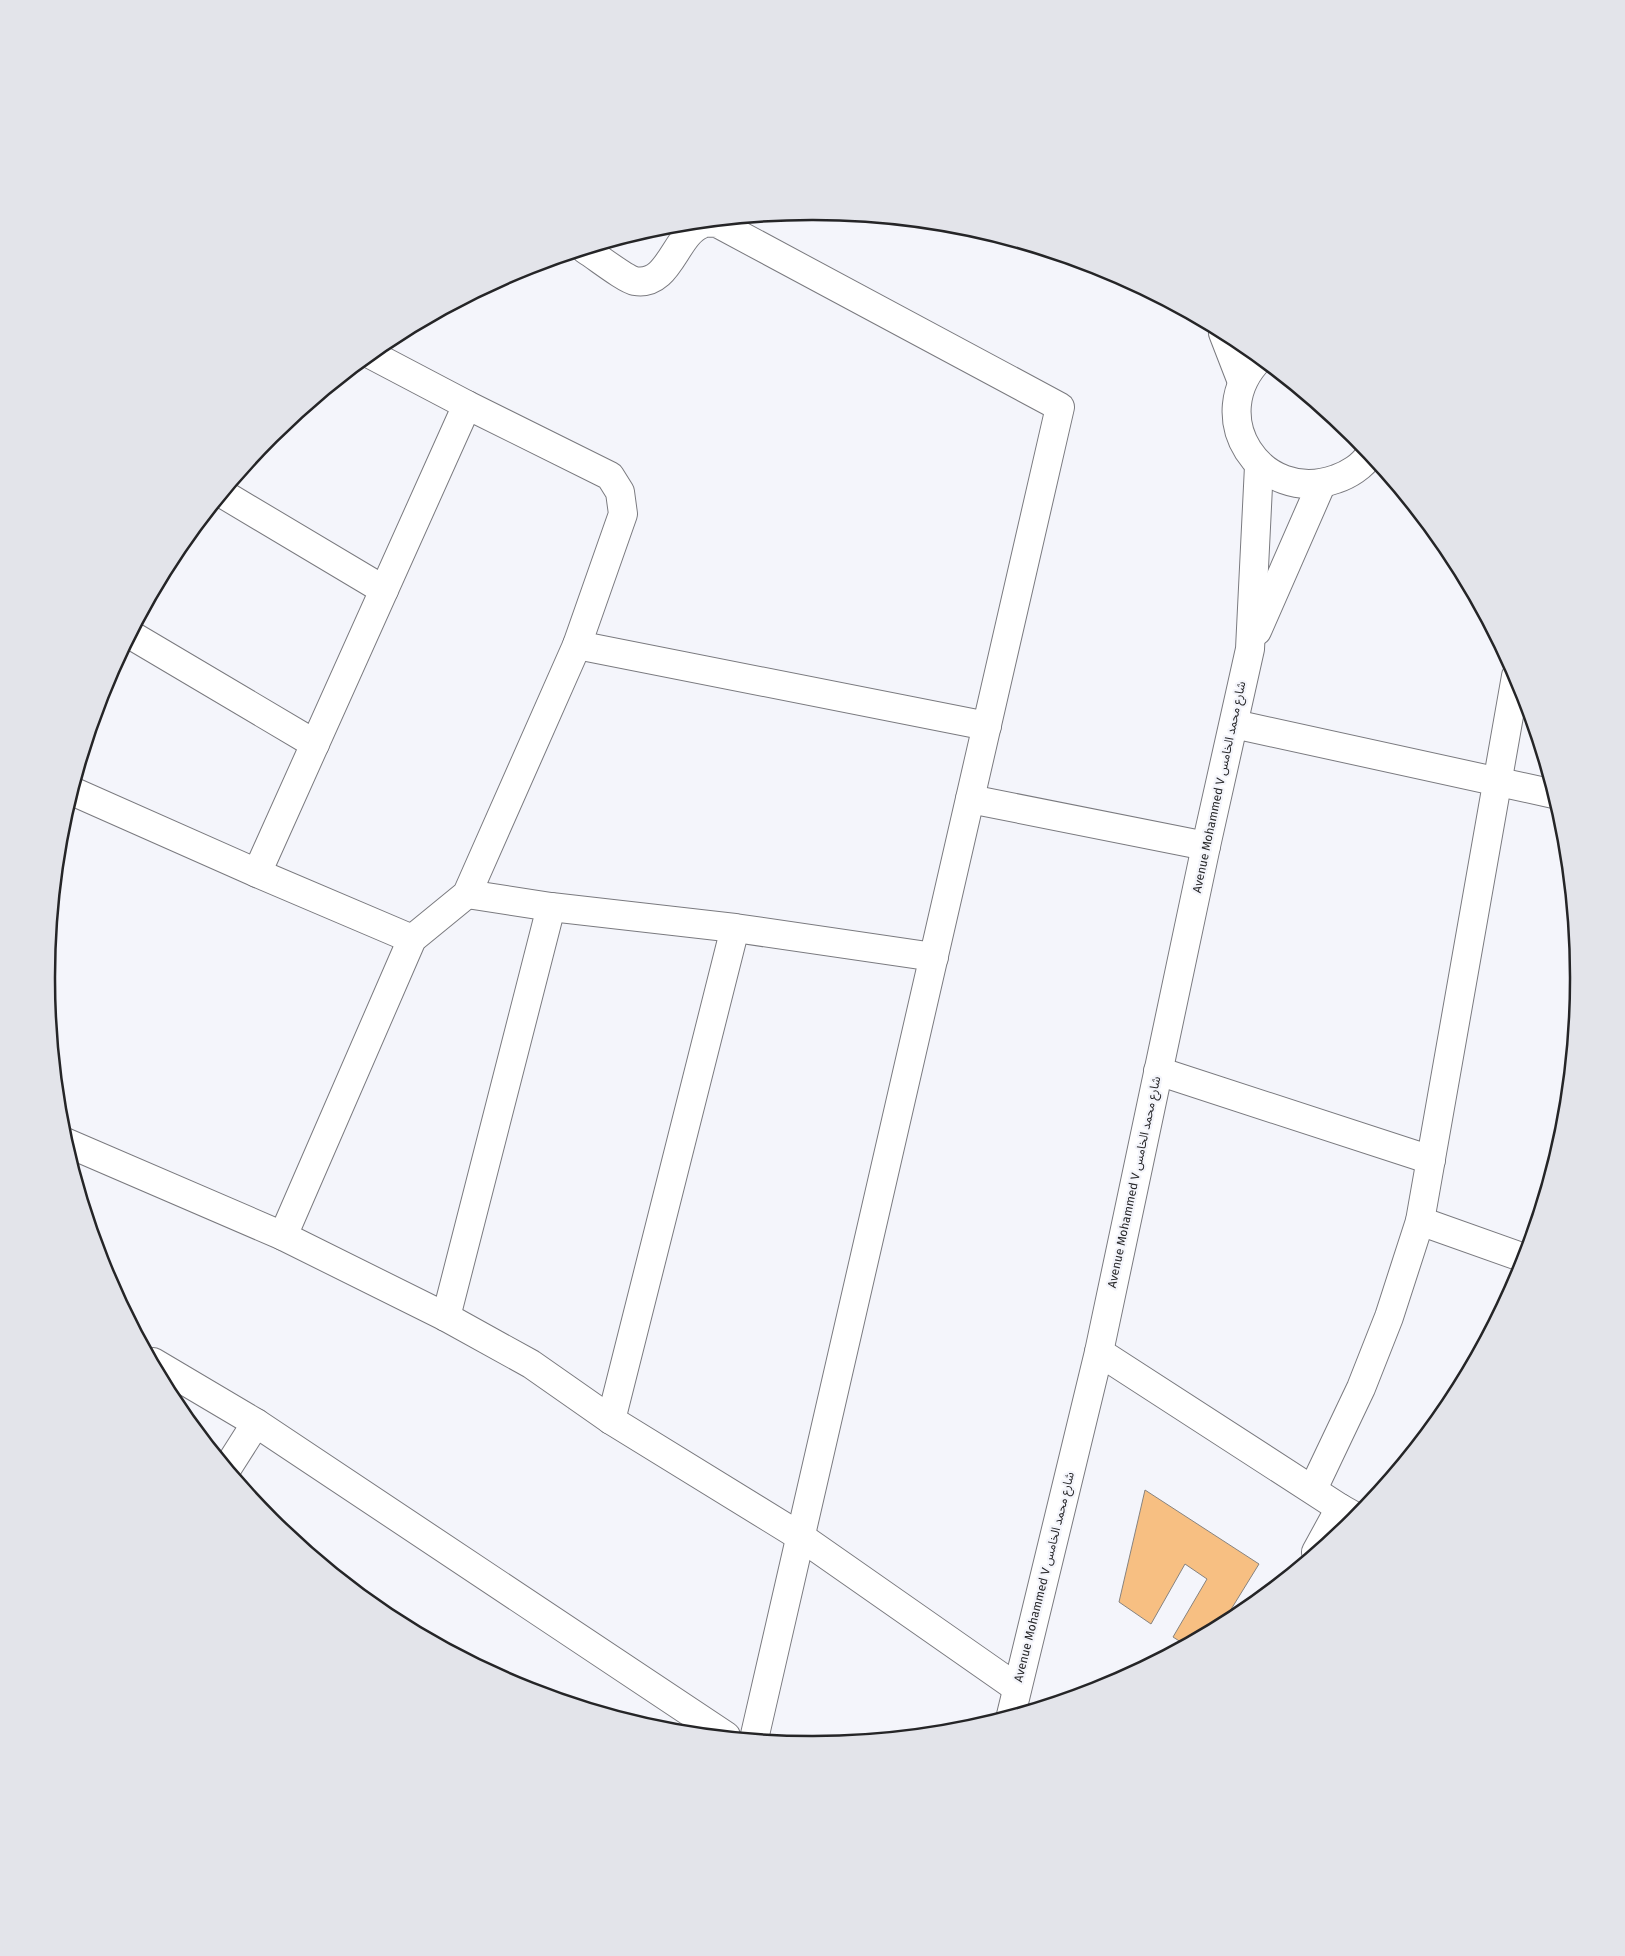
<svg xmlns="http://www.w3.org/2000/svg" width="1625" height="1956" font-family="'Fira Sans','Noto Sans Arabic',sans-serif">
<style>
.building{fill:#f7bf82;stroke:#87837f}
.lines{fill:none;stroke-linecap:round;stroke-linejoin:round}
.street-casing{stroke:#7a7a7f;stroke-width:30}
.secondary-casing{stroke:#7a7a7f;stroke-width:30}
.street{stroke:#fff;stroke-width:28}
.secondary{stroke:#fff;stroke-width:28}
.labels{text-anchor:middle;stroke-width:4.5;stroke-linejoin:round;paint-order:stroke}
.street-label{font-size:12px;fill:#252527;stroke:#f4f5fb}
.rim{fill:none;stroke:#252527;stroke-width:2.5}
</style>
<rect width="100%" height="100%" fill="#f4f5fb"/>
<!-- building -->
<path class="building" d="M 1145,1490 L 1259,1564 L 1222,1624 L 1184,1644 L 1173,1637 L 1207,1579 L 1185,1564 L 1151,1624 L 1119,1602 Z"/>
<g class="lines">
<defs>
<g id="street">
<path d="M 586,250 C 596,256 625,279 635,281 C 670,287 675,234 702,224 C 706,222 712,223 717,223 L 1060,407 L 754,1739"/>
<path d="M 1223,333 L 1242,382"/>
<path d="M 223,494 L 384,590"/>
<path d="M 131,635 L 315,744"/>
<path d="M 577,645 L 987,726"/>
<path d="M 1234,724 L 1554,794"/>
<path d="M 72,791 L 257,873 L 412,939"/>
<path d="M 970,799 L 1206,846"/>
<path d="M 257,873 L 467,405"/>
<path d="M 467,894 L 551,907 L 735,928 L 934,957"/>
<path d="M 1158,1071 L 1431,1160"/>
<path d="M 65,1142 L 283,1236 L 446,1317 L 531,1364 L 611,1420 L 801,1537 L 1017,1688"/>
<path d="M 1420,1221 L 1524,1258"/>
<path d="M 283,1236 L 412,939 L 467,894 L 577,645 L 623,514 L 620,492 L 610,476 L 467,405 L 370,354"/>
<path d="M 446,1317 L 551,907"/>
<path d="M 1099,1352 L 1340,1508"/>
<path d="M 153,1362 L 256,1423 L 726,1736"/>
<path d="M 611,1420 L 735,928"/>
<path d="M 228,1467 L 256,1423"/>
<path d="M 1313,1489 L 1361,1388 L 1389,1317 L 1420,1221 L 1516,676"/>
<path d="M 1316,1552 L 1340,1508 L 1356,1517"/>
</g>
<g id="secondary">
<path d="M 1260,358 C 1202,416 1261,506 1336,479 C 1348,475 1363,466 1369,455"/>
<path d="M 1257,631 L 1321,485"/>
<path d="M 1011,1715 L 1099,1352 L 1206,846 L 1250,649 L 1259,466"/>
</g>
</defs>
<!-- street casing -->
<use href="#street" class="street-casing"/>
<!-- secondary casing -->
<use href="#secondary" class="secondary-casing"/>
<!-- street -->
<use href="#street" class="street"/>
<!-- secondary -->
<use href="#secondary" class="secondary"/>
</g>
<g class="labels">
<!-- street labels -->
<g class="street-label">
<text transform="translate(1219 787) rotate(-78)" y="4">Avenue Mohammed V شارع محمد الخامس</text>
<text transform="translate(1134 1182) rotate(-78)" y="4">Avenue Mohammed V شارع محمد الخامس</text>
<text transform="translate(1044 1577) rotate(-76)" y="4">Avenue Mohammed V شارع محمد الخامس</text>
</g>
</g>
<!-- crop -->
<path d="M0 0H1625V1956H0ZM812 220H813A757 757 0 0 1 1570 977V979A757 757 0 0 1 813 1736H812A757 757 0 0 1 55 979V977A757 757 0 0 1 812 220Z" fill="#e3e4ea" fill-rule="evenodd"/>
<path class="rim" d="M812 220H813A757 757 0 0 1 1570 977V979A757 757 0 0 1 813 1736H812A757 757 0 0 1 55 979V977A757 757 0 0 1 812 220Z"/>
</svg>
